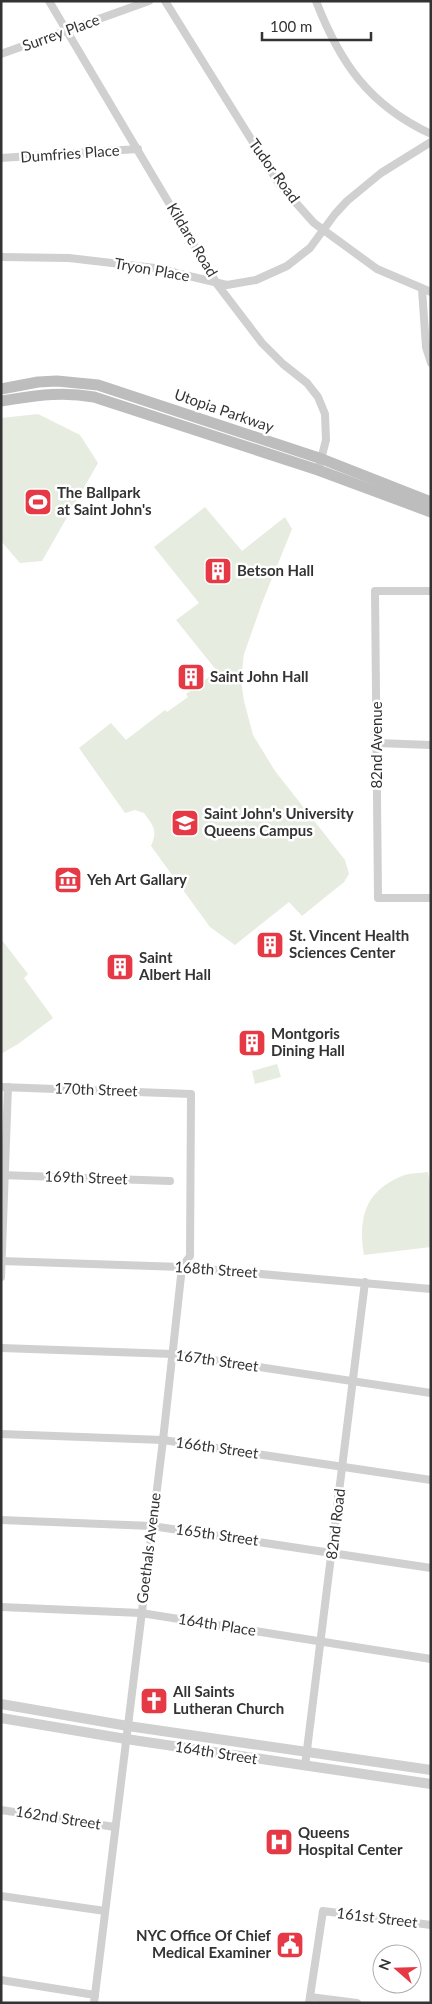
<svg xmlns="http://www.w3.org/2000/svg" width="432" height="2004" font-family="Lato,sans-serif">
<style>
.green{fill:#e6ecdf}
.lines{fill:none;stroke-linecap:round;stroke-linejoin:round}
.minor{stroke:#d0d0d0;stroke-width:8}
.tertiary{stroke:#d0d0d0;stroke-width:10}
.secondary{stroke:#bdbdbd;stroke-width:11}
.labels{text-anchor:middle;stroke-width:5;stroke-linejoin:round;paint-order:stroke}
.street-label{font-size:15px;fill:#333;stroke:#fff}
.poi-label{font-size:15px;font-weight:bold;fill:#333;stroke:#fff;text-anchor:start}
</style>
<rect width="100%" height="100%" fill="#fff"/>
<!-- green -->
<g class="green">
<path d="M 38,414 L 80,435 L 98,463 L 42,561 L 20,563 L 1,541 L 1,418 Z"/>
<path d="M 205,507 L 242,551 L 285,517 L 292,529 L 262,603 L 244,654 L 241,680 L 244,701 L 253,735 L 275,771 L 345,860 L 349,874 L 344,882 L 302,916 L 289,902 L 235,945 L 210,927 L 151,846 C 158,829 153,826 144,813 L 135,810 L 125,813 L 79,748 L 111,723 L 126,740 L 165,710 L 167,712 L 188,697 L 186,694 L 217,671 L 176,620 L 199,603 L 154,547 Z"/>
<path d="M 1,939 L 28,974 L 24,978 L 53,1018 L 18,1044 L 1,1054 Z"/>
<path d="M 277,1064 L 281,1077 L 255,1084 L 252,1071 Z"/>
<path d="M 428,1172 L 431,1190 L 431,1247 L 364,1255 C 358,1218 365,1191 402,1176 C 409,1173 420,1173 428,1172 Z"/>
</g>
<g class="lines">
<!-- minor -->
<g class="minor">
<path d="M 49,1 L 217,284 L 262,343 L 283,364 L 307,383 L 318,397 L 325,414 L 326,440 L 320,463"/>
<path d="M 165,1 L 279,184 L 314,223 L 377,269 L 431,292"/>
<path d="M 316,1 C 340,63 369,105 431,134"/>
<path d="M 1,54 L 149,1"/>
<path d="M 1,158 L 138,149"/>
<path d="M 1,257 L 69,258 L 155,268 L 227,285 L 256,280 L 287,266 L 310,248 L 335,214 L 347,201 L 381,173 L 431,142"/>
<path d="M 422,289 L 426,347 L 431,363"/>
<path d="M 431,591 L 375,591 L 378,898 L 431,898"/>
<path d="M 377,743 L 431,745"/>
<path d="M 1,1087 L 191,1094 L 190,1256 L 182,1267 L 163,1440 L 94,2003"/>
<path d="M 1,1175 L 170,1181"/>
<path d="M 1,1261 L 182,1267 L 431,1289"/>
<path d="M 1,1277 L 8,1087"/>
<path d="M 1,1348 L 173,1354 L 431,1393"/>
<path d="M 1,1434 L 163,1440 L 431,1480"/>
<path d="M 1,1520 L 152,1526 L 431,1568"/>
<path d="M 1,1607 L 141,1613 L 431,1659"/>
<path d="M 305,1766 L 365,1282"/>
<path d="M 1,1810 L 115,1827"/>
<path d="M 1,1896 L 105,1911"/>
<path d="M 1,1980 L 95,1995"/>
<path d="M 310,1997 L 357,2003"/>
<path d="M 309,2003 L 323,1911 L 431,1925"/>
</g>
<!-- tertiary -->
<g class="tertiary">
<path d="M 1,1704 L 128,1726 L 431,1770"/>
<path d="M 1,1718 L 126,1739 L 431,1784"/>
</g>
<!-- secondary -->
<g class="secondary">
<path d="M 1,389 L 38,382 L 57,381 L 98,385 L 322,459 L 431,502"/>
<path d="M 1,401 C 35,396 59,391 94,397 L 318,470 L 431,512"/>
</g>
</g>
<!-- icons -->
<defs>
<symbol id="stadium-square" viewBox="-11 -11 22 22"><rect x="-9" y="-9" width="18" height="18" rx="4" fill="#e63946" stroke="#fff"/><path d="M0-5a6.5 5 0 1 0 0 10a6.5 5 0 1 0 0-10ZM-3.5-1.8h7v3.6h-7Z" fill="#fff"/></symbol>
<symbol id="building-square" viewBox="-11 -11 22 22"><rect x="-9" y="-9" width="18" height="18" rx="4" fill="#e63946" stroke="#fff"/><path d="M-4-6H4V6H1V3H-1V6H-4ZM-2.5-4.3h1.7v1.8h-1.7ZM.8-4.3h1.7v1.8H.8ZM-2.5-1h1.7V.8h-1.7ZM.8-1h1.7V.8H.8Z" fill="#fff"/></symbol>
<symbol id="university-square" viewBox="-11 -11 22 22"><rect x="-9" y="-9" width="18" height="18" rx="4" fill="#e63946" stroke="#fff"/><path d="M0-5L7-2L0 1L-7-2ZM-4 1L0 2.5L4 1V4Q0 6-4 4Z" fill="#fff"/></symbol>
<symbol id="museum-square" viewBox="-11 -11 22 22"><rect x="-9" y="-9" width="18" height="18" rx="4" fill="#e63946" stroke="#fff"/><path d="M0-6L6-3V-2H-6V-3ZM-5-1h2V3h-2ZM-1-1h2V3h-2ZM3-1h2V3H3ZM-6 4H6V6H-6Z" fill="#fff"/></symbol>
<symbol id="church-square" viewBox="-11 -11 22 22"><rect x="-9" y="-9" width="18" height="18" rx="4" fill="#e63946" stroke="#fff"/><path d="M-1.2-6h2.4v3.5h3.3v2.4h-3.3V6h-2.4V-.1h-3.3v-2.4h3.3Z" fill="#fff"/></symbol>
<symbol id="hospital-square" viewBox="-11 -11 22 22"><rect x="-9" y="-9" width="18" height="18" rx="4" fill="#e63946" stroke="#fff"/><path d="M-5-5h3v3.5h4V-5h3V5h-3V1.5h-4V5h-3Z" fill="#fff"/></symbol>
<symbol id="civic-square" viewBox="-11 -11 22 22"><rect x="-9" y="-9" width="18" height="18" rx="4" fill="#e63946" stroke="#fff"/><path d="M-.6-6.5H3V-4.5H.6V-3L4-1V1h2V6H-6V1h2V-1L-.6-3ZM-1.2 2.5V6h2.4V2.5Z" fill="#fff"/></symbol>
</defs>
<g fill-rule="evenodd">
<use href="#stadium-square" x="22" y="486" width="32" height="32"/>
<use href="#building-square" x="202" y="555" width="32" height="32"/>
<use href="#building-square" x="175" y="661" width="32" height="32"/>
<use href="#university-square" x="169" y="807" width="32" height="32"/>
<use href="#museum-square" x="52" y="864" width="32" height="32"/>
<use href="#building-square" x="254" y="929" width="32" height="32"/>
<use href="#building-square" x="104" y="951" width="32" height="32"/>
<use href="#building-square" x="236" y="1027" width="32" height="32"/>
<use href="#church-square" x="138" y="1685" width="32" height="32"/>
<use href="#hospital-square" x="263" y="1826" width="32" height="32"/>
<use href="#civic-square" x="274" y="1929" width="32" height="32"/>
</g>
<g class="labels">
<!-- street labels -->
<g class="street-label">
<text transform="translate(61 33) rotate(-20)" y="5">Surrey Place</text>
<text transform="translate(70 154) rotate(-4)" y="5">Dumfries Place</text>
<text transform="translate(274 171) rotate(54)" y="5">Tudor Road</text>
<text transform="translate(192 240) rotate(59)" y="5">Kildare Road</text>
<text transform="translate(152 270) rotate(10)" y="5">Tryon Place</text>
<text transform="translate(224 411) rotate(19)" y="5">Utopia Parkway</text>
<text transform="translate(377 745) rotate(-90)" y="5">82nd Avenue</text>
<text transform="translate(96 1090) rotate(2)" y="5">170th Street</text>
<text transform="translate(86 1178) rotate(2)" y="5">169th Street</text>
<text transform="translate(216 1270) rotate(4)" y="5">168th Street</text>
<text transform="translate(217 1361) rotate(8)" y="5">167th Street</text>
<text transform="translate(217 1448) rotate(8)" y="5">166th Street</text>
<text transform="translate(336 1524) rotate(-83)" y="5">82nd Road</text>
<text transform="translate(217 1535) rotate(8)" y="5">165th Street</text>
<text transform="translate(149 1548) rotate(-83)" y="5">Goethals Avenue</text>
<text transform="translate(217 1625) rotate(9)" y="5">164th Place</text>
<text transform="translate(216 1753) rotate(9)" y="5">164th Street</text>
<text transform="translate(58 1818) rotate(9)" y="5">162nd Street</text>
<text transform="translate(377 1918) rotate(7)" y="5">161st Street</text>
</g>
<!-- poi labels -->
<g class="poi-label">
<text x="57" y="498">The Ballpark<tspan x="57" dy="17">at Saint John's</tspan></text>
<text x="237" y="576">Betson Hall</text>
<text x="210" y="682">Saint John Hall</text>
<text x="204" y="819">Saint John's University<tspan x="204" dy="17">Queens Campus</tspan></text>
<text x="87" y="885">Yeh Art Gallary</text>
<text x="289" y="941">St. Vincent Health<tspan x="289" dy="17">Sciences Center</tspan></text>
<text x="139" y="963">Saint<tspan x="139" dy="17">Albert Hall</tspan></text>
<text x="271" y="1039">Montgoris<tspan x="271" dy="17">Dining Hall</tspan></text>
<text x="173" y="1697">All Saints<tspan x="173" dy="17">Lutheran Church</tspan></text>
<text x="298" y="1838">Queens<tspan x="298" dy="17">Hospital Center</tspan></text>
<text x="271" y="1941" text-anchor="end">NYC Office Of Chief<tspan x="271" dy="17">Medical Examiner</tspan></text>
</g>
</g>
<!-- border -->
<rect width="432" height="2004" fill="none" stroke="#333333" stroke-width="5"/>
<!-- north arrow -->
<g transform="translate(397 1969) rotate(290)"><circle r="24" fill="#ffffff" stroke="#adadad"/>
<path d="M0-4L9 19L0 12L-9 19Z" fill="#e63946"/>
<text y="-8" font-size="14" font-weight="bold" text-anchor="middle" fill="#333333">N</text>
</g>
<!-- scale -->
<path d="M262 32v8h109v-8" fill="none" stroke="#333333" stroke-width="2.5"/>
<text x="270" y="32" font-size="15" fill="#333333" stroke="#ffffff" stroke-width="4" paint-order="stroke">100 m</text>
</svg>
